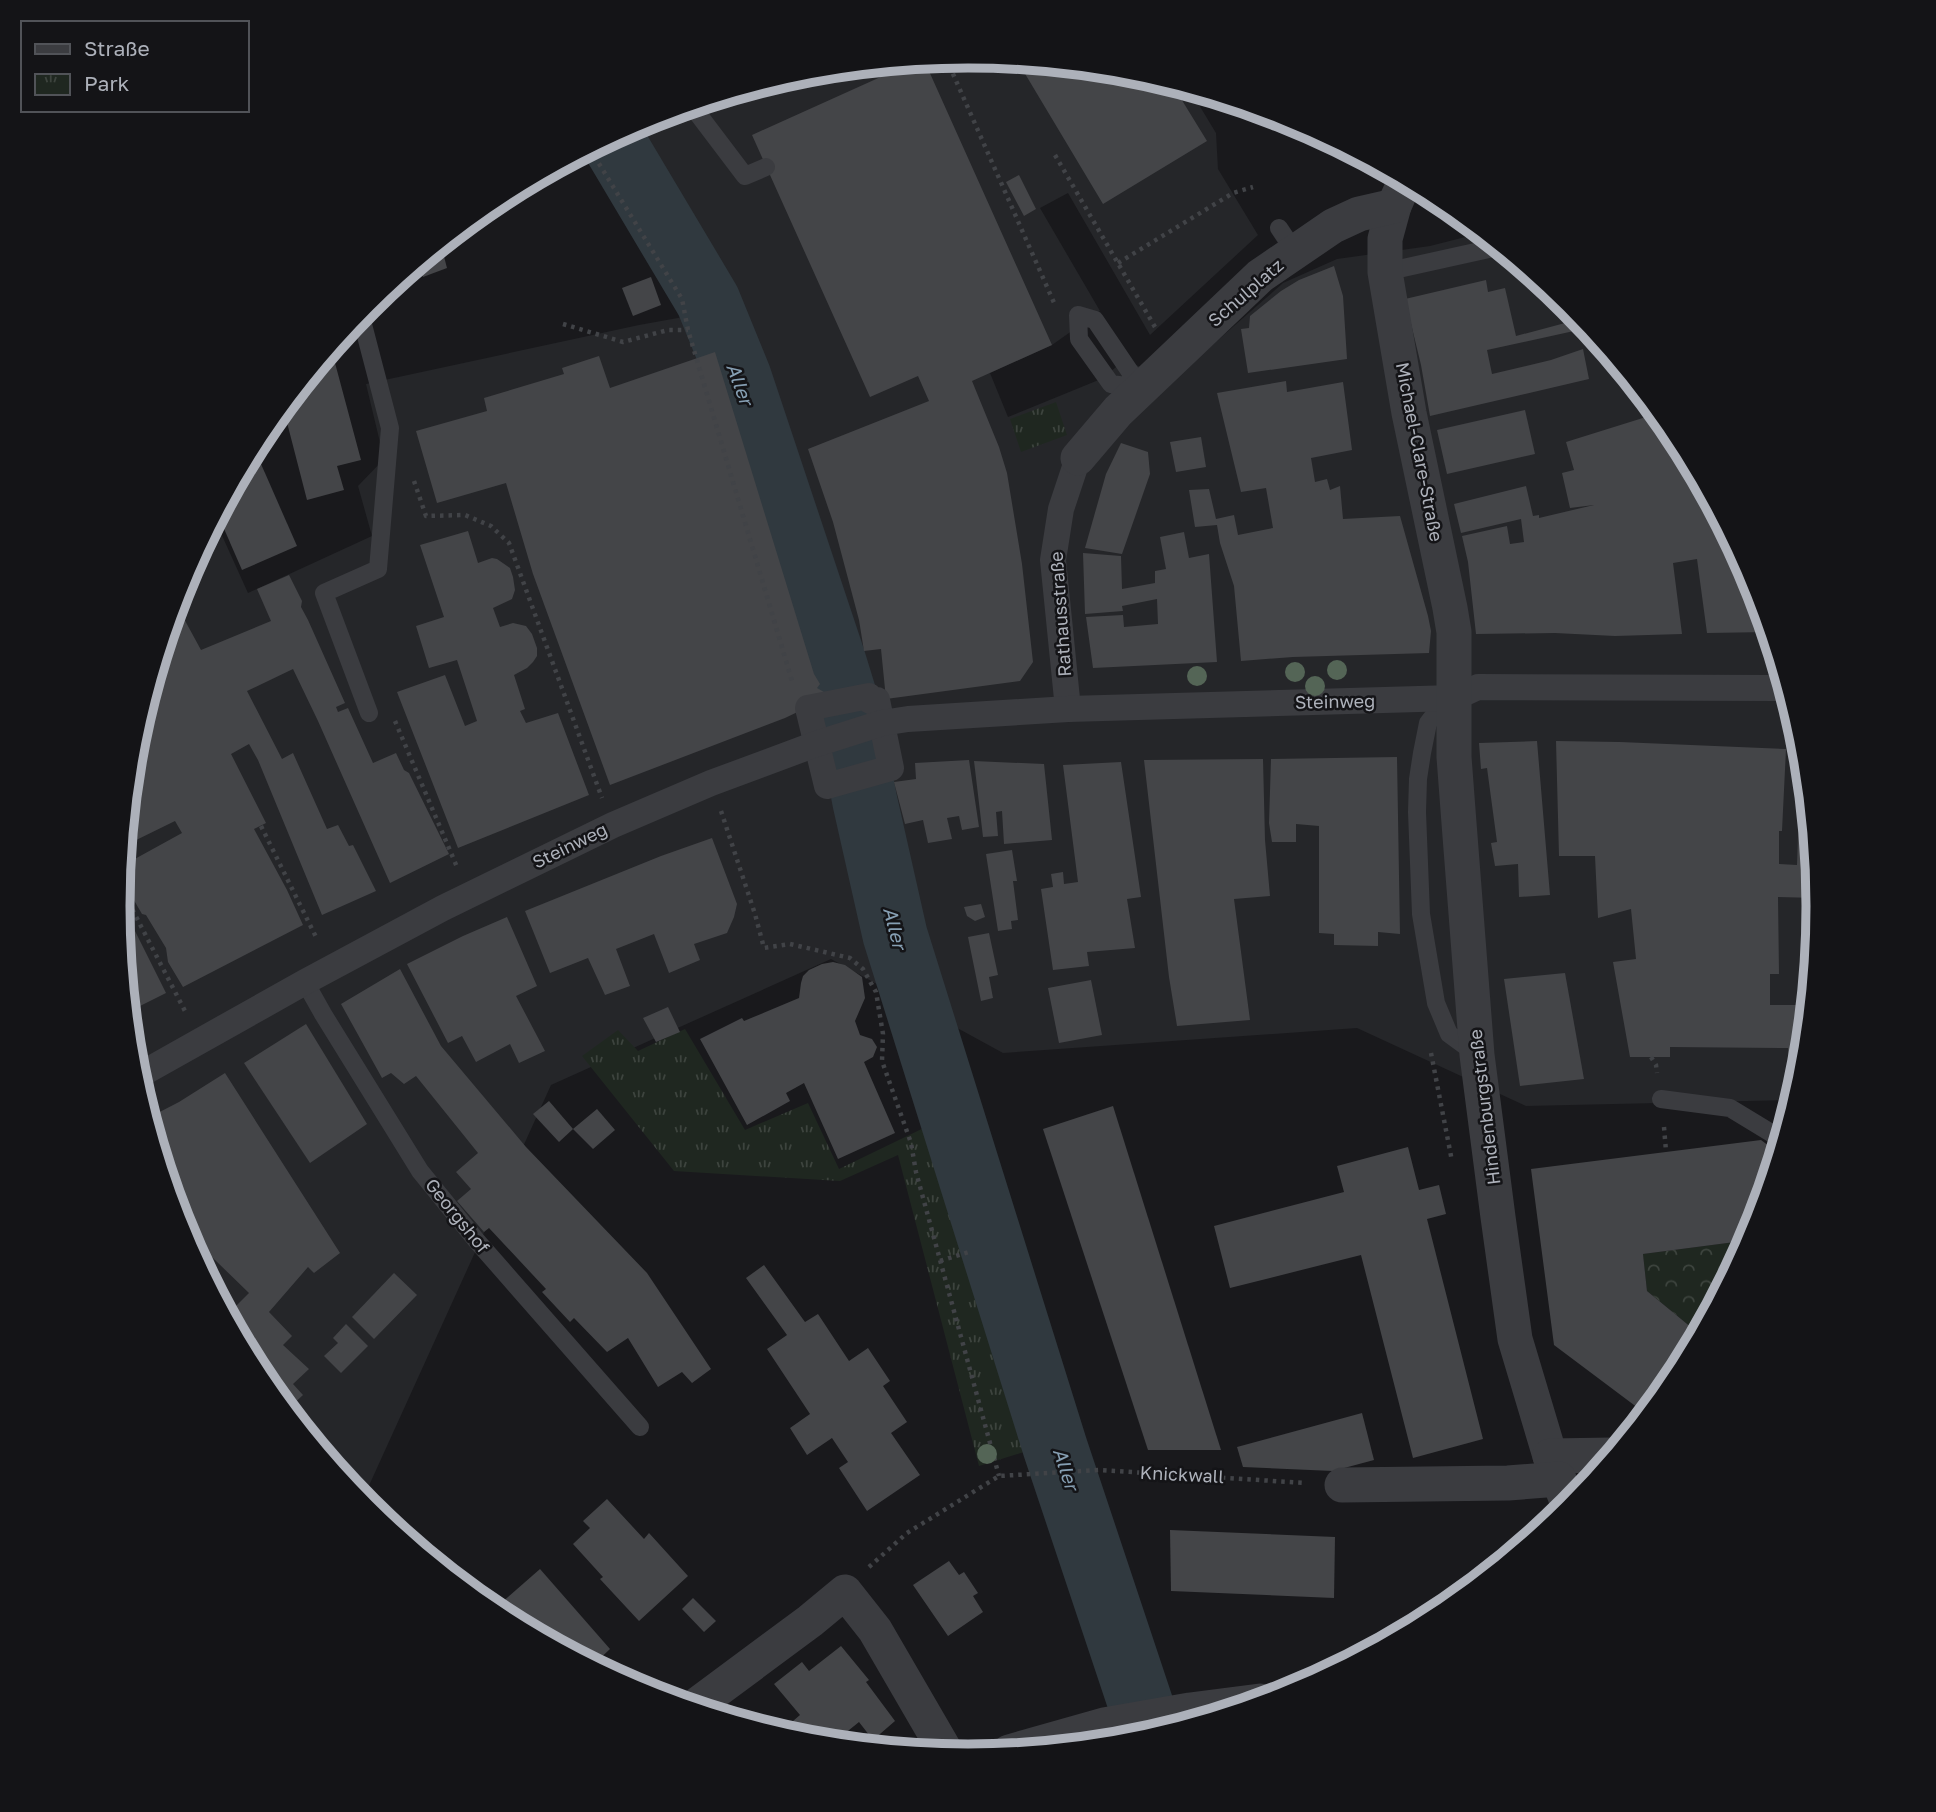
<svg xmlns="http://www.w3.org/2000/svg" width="1936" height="1812" font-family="'Golos Text',sans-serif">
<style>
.built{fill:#252629}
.forest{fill:url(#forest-crowns)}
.park{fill:url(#park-tufts)}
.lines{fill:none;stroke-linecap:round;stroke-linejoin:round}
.river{stroke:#30393f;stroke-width:65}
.building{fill:#444548}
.path{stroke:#414347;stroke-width:4.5;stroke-dasharray:3.5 5;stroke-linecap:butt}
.service{stroke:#3b3c40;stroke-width:18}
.pedestrian{stroke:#3b3c40;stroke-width:26}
.minor{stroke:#3b3c40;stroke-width:35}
.tree{fill:#546556}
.labels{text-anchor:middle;stroke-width:5;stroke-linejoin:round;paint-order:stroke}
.street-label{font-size:18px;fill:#adb1ba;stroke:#141417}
.water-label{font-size:19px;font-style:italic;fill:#869fb3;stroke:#141417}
.rim{fill:none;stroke:#adb1ba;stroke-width:9}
</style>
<defs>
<pattern id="forest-crowns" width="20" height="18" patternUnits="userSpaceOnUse" patternTransform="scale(1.75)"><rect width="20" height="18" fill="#1f2720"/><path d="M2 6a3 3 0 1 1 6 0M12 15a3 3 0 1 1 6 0" fill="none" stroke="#3d443e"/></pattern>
<pattern id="park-tufts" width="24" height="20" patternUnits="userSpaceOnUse" patternTransform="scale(1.75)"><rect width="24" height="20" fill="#1f2720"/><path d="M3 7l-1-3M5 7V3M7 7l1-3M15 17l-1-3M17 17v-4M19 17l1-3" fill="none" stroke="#3d443e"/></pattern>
</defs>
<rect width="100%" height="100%" fill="#19191c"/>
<!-- built -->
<path class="built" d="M 968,56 L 1134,72 L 1190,90 L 1216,133 L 1218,169 L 1258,235 L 1150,335 L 1068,193 L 1040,208 L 1100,311 L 1052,345 L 990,373 L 1008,417 L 1101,379 L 1125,360 L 1171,381 L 1283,283 L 1337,259 L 1430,246 L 1481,233 L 1569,305 L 1675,434 L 1753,581 L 1802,741 L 1818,906 L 1802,1072 L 1793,1100 L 1526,1106 L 1357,1028 L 1003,1053 L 831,959 L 551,1085 L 362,1501 L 261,1378 L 183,1231 L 134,1071 L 118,906 L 134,740 L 183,580 L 215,520 L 248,593 L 372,536 L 358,486 L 384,459 L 366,384 L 639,325 L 700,314 L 715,352 L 753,475 L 788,464 L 732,302 L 626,130 L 643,121 L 803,72 Z"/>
<!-- forest -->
<path class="forest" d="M 1735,1242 L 1744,1249 L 1703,1326 L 1692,1328 L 1647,1291 L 1643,1254 Z"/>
<!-- park -->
<g class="park">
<path d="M 1056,402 L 1067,435 L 1021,452 L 1010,419 Z"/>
<path d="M 685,1029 L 745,1130 L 808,1103 L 839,1169 L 932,1124 L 965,1244 L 1027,1451 L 979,1466 L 898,1155 L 840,1181 L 674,1171 L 582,1056 L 618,1030 L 638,1051 Z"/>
</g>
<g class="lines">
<!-- river -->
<path class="river" d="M 611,138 L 708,301 L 739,377 L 833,659 L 845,698 L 865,802 L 895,935 L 1055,1447 L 1151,1735"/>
</g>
<!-- building -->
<g class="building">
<path d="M 924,60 L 1052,345 L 972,381 L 999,447 L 1007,473 L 1022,564 L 1033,662 L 1020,681 L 886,699 L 881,649 L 864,651 L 859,620 L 833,522 L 808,449 L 929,401 L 918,376 L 870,397 L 752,135 L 916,61 Z"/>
<path d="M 1013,60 L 1134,72 L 1172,84 L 1207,141 L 1103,204 L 1018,62 L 1015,64 Z"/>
<path d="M 1019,175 L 1036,209 L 1024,216 L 1006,182 Z"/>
<path d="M 441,245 L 447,268 L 423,277 L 417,264 Z"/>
<path d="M 1334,266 L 1343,296 L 1347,359 L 1248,373 L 1241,329 L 1249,328 L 1250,316 L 1281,291 L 1299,280 Z"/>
<path d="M 651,277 L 661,305 L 633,316 L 622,288 Z"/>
<path d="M 1486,280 L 1488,292 L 1505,288 L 1516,336 L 1580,319 L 1583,329 L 1487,350 L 1492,374 L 1551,360 L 1583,349 L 1589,379 L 1430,416 L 1421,365 L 1405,299 Z"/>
<path d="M 331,348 L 361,460 L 337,466 L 344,490 L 307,500 L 283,407 Z"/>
<path d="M 715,352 L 814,674 L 820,684 L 817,688 L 831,696 L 785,718 L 610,785 L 533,574 L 506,483 L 437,503 L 416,431 L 487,411 L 484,398 L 564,374 L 562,368 L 599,356 L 610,388 Z"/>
<path d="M 1286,381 L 1287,392 L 1343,382 L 1352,450 L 1311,458 L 1315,482 L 1327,479 L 1330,490 L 1340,486 L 1343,519 L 1400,516 L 1428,616 L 1431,631 L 1429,653 L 1293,657 L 1241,661 L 1234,586 L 1220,543 L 1217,525 L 1195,527 L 1189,490 L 1209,489 L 1216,519 L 1234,515 L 1238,535 L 1273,528 L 1266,488 L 1241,492 L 1217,393 Z"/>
<path d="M 1640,391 L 1675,434 L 1746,567 L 1747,576 L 1751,576 L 1753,581 L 1769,632 L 1707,633 L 1697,559 L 1673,563 L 1682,634 L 1615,636 L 1555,633 L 1476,634 L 1468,562 L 1462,536 L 1507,526 L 1510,544 L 1524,542 L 1521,519 L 1461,533 L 1454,504 L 1526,486 L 1533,516 L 1539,515 L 1539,518 L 1594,505 L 1570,508 L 1562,473 L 1574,470 L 1566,442 L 1646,417 Z"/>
<path d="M 1525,410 L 1535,454 L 1447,474 L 1437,430 Z"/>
<path d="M 1201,437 L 1206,467 L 1176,472 L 1170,442 Z"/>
<path d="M 1121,443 L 1148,452 L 1150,474 L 1122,554 L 1085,548 L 1106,474 Z"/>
<path d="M 254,448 L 297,546 L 242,570 L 218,515 Z"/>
<path d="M 468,531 L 478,563 L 492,558 L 497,559 L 510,568 L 513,577 L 515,590 L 512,599 L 493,608 L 500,627 L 513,623 L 526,626 L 532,634 L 537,648 L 537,656 L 533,662 L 527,668 L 514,675 L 525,709 L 520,711 L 526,723 L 558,713 L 589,795 L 458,848 L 397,692 L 445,675 L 465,726 L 477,721 L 457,660 L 429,668 L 416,626 L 444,617 L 420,545 Z"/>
<path d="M 1184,532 L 1189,558 L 1209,554 L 1217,662 L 1093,668 L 1086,617 L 1123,615 L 1124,627 L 1158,624 L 1157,599 L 1122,606 L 1123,611 L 1085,614 L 1083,553 L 1121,556 L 1122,589 L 1155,583 L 1155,571 L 1166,569 L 1160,537 Z"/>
<path d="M 289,575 L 302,601 L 301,607 L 308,620 L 345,703 L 336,707 L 338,712 L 348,708 L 373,763 L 396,753 L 404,770 L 409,773 L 449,854 L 390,883 L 318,721 L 293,669 L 247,691 L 282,759 L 293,753 L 327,829 L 338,825 L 349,846 L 353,845 L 376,891 L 322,915 L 258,760 L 249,744 L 231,754 L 266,823 L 254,829 L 287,890 L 303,925 L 183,987 L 168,962 L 166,948 L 146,915 L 142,914 L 121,878 L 122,866 L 182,833 L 175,821 L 124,846 L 134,740 L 176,604 L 201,650 L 271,621 L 257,589 Z"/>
<path d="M 1537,741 L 1550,895 L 1519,897 L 1518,864 L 1495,866 L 1491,843 L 1497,842 L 1487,768 L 1481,769 L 1479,743 Z"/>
<path d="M 1556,741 L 1620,742 L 1786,749 L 1782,831 L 1779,831 L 1779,864 L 1797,865 L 1801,752 L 1803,752 L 1817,898 L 1778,897 L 1779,974 L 1770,974 L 1770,1005 L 1808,1005 L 1803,1055 L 1788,1055 L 1788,1048 L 1670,1047 L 1670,1057 L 1630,1057 L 1613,962 L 1636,959 L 1631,909 L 1598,918 L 1595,856 L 1559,856 Z"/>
<path d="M 1397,757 L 1400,934 L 1378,932 L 1378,946 L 1334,945 L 1334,934 L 1319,933 L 1319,826 L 1296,824 L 1296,842 L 1272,842 L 1269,823 L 1271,759 Z"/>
<path d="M 1263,759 L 1265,840 L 1270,896 L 1234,899 L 1250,1020 L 1177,1026 L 1169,977 L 1144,760 Z"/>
<path d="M 969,760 L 979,827 L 962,830 L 959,816 L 947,818 L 952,839 L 928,843 L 923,820 L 905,824 L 894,782 L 916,779 L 915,763 Z"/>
<path d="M 974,761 L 1044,764 L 1052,840 L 1004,844 L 1002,811 L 996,812 L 998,836 L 983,837 Z"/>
<path d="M 1121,762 L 1141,897 L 1127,899 L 1135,948 L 1087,952 L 1089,966 L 1053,970 L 1041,889 L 1053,887 L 1051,874 L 1063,872 L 1064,884 L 1078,882 L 1063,765 Z"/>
<path d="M 712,838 L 737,904 L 734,917 L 727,933 L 694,944 L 700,960 L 669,973 L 654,934 L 616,949 L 630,986 L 605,995 L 588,958 L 550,973 L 525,911 L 661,856 Z"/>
<path d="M 1012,850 L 1017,881 L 1013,881 L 1018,920 L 1011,921 L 1012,929 L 998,931 L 986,854 Z"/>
<path d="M 981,904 L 985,917 L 975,921 L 967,916 L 964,907 Z"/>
<path d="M 124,909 L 166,993 L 128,1012 L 119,912 Z"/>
<path d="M 507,917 L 537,986 L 516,996 L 545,1051 L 519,1063 L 510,1044 L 476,1062 L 462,1036 L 448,1043 L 407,964 L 463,936 Z"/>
<path d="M 989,933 L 998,975 L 989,977 L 993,998 L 981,1001 L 968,937 Z"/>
<path d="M 833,962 L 845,965 L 862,977 L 865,998 L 855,1021 L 860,1035 L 872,1039 L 877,1047 L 873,1057 L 864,1062 L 895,1133 L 838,1159 L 804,1083 L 786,1093 L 790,1101 L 747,1125 L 700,1039 L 742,1018 L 744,1021 L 799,998 L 801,983 L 803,976 L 809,970 L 822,964 Z"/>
<path d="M 400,969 L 441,1046 L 526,1147 L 647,1273 L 711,1369 L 692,1383 L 682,1372 L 658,1387 L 628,1338 L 607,1352 L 574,1318 L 570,1322 L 542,1292 L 546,1289 L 489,1228 L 484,1232 L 457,1201 L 471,1189 L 456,1172 L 478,1153 L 416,1076 L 404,1084 L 391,1073 L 382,1078 L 341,1004 Z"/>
<path d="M 1565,973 L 1584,1079 L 1520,1086 L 1504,979 Z"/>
<path d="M 1091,980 L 1102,1035 L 1059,1043 L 1048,988 Z"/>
<path d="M 668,1007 L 680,1032 L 656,1042 L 643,1018 Z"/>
<path d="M 306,1024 L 367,1124 L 310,1163 L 244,1063 Z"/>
<path d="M 225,1073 L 340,1253 L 314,1273 L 308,1267 L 269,1312 L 292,1336 L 283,1345 L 309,1369 L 293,1384 L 303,1395 L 287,1410 L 261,1378 L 227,1315 L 249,1293 L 181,1227 L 148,1118 L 179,1102 Z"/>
<path d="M 549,1101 L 573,1129 L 559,1142 L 533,1114 Z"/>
<path d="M 1113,1106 L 1221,1450 L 1148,1450 L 1043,1129 Z"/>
<path d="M 597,1109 L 615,1130 L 593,1149 L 573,1129 Z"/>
<path d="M 1761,1140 L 1777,1152 L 1753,1232 L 1744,1249 L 1735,1242 L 1643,1254 L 1647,1291 L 1692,1328 L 1703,1326 L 1675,1379 L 1646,1414 L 1554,1345 L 1531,1169 Z"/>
<path d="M 1408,1147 L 1419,1190 L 1439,1185 L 1446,1214 L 1427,1219 L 1483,1439 L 1413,1458 L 1361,1255 L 1230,1288 L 1214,1226 L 1344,1192 L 1337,1166 Z"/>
<path d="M 764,1265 L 805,1322 L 818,1314 L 849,1361 L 868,1348 L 890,1381 L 883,1386 L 907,1422 L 891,1433 L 920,1475 L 867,1511 L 839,1468 L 848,1462 L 832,1438 L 807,1455 L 790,1428 L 810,1414 L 767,1349 L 787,1335 L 746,1278 Z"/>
<path d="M 394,1273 L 417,1295 L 374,1339 L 352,1317 Z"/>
<path d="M 346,1324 L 368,1346 L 341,1373 L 324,1356 L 338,1343 L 333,1338 Z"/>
<path d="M 1362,1413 L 1374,1460 L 1333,1471 L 1243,1467 L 1237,1447 Z"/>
<path d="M 607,1499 L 644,1539 L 649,1533 L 688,1576 L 639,1621 L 600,1579 L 603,1577 L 573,1544 L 590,1528 L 583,1521 Z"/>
<path d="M 1170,1530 L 1335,1537 L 1334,1598 L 1171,1591 Z"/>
<path d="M 949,1561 L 959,1575 L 964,1572 L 978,1593 L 973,1596 L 983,1612 L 948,1636 L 913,1585 Z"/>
<path d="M 540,1569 L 610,1649 L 593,1665 L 493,1610 Z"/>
<path d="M 693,1598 L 716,1621 L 704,1632 L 682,1609 Z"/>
<path d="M 841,1646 L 869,1680 L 866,1682 L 895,1721 L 873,1740 L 859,1722 L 833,1743 L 802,1740 L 779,1733 L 800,1715 L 774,1684 L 802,1662 L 809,1671 Z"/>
</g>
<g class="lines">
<!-- path -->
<g class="path">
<path d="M 946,58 L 1055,305"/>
<path d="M 590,149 L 682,299 L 688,330 L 792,681"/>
<path d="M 1055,155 L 1155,327"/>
<path d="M 1118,263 L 1233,193 L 1253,187"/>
<path d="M 563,324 L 623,342 L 668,330 L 688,330"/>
<path d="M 414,481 L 426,516 L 465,515 L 491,526 L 509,543 L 602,798"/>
<path d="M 395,721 L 457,867"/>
<path d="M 721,811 L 755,914 L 764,948 L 790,944 L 850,958 L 863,969 L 876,992 L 883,1034 L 882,1061 L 911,1143 L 916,1172 L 999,1476"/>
<path d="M 261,826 L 317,939"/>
<path d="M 118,905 L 130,905 L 186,1013"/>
<path d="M 1431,1053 L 1452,1161"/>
<path d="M 1651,1057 L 1656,1065 L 1657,1073"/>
<path d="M 1664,1127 L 1666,1151"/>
<path d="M 940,1261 L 972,1251"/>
<path d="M 869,1567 L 907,1533 L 999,1476 L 1099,1470 L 1306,1483"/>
</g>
<!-- service -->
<g class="service">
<path d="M 692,106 L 745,176 L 766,167"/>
<path d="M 1279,228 L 1295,252"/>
<path d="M 1385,272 L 1498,247"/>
<path d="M 360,313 L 390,428 L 378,569 L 324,593 L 369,713"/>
<path d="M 1078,315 L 1095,320 L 1141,388 L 1111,384 L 1079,339 Z"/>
<path d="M 1454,698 L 1438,710 L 1428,723 L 1422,753 L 1418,779 L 1417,812 L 1421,914 L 1436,1003 L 1449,1034 L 1475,1053"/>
<path d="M 305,982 L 323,1014 L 420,1171 L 476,1240 L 640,1427"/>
<path d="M 1661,1099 L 1730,1108 L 1781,1139"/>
</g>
<!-- pedestrian -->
<g class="pedestrian">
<path d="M 869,696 L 870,701 L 877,700 L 891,768 L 827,786 L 808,708 Z"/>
<path d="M 1068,709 L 1053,560 L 1061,509 L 1078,458"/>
<path d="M 136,1077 L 305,982 L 443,908 L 613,825 L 711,783 L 816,744 L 882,723 L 908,719 L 1068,709 L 1454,698 L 1478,687 L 1786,688"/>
</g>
<!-- minor -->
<g class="minor">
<path d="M 1405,181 L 1394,206 L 1385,239 L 1385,272 L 1409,413 L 1450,608 L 1454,632 L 1454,757 L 1459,823 L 1477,1055 L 1498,1217 L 1515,1339 L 1550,1456 L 1569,1507"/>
<path d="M 1078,458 L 1118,411 L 1260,276 L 1333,226 L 1359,214 L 1394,206"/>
<path d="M 1550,1456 L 1612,1455"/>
<path d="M 1342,1485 L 1508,1483 L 1559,1479"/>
<path d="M 694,1707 L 810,1621 L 845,1592 L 875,1630 L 947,1754"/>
<path d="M 1009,1752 L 1104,1725 L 1190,1710 L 1260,1701"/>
</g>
</g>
<!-- trees -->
<g class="tree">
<circle cx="1337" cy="670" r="10"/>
<circle cx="1295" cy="672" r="10"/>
<circle cx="1197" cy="676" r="10"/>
<circle cx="1315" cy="686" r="10"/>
<circle cx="987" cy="1454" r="10"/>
</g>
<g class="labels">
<!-- street labels -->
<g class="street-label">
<text transform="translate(1246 293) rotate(-41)" y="6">Schulplatz</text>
<text transform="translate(1419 452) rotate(79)" y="6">Michael-Clare-Straße</text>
<text transform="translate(1061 614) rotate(-94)" y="6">Rathausstraße</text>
<text transform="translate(1335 702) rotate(-1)" y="6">Steinweg</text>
<text transform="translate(570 846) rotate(-26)" y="6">Steinweg</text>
<text transform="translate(1485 1107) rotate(-97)" y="6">Hindenburgstraße</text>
<text transform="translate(457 1216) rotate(51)" y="6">Georgshof</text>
<text transform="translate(1182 1475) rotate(3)" y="6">Knickwall</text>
</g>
<!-- water labels -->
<g class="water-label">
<text transform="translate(740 384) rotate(70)" y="7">Aller</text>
<text transform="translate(895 928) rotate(76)" y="7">Aller</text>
<text transform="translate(1066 1469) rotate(72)" y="7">Aller</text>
</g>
</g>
<!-- crop -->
<path d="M0 0H1936V1812H0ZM130 906a838 838 0 1 1 1676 0a838 838 0 1 1-1676 0Z" fill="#141417" fill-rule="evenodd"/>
<path class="rim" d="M130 906a838 838 0 1 1 1676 0a838 838 0 1 1-1676 0Z"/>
<!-- legend -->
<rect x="21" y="21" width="228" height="91" fill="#141417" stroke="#515358" stroke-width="2"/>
<rect x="35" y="44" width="35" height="10" fill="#3b3c40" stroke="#515358" stroke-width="2"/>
<text x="84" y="56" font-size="21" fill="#adb1ba">Straße</text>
<rect x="35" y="74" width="35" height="21" fill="url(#park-tufts)" stroke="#515358" stroke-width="2"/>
<text x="84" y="91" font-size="21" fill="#adb1ba">Park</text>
</svg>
